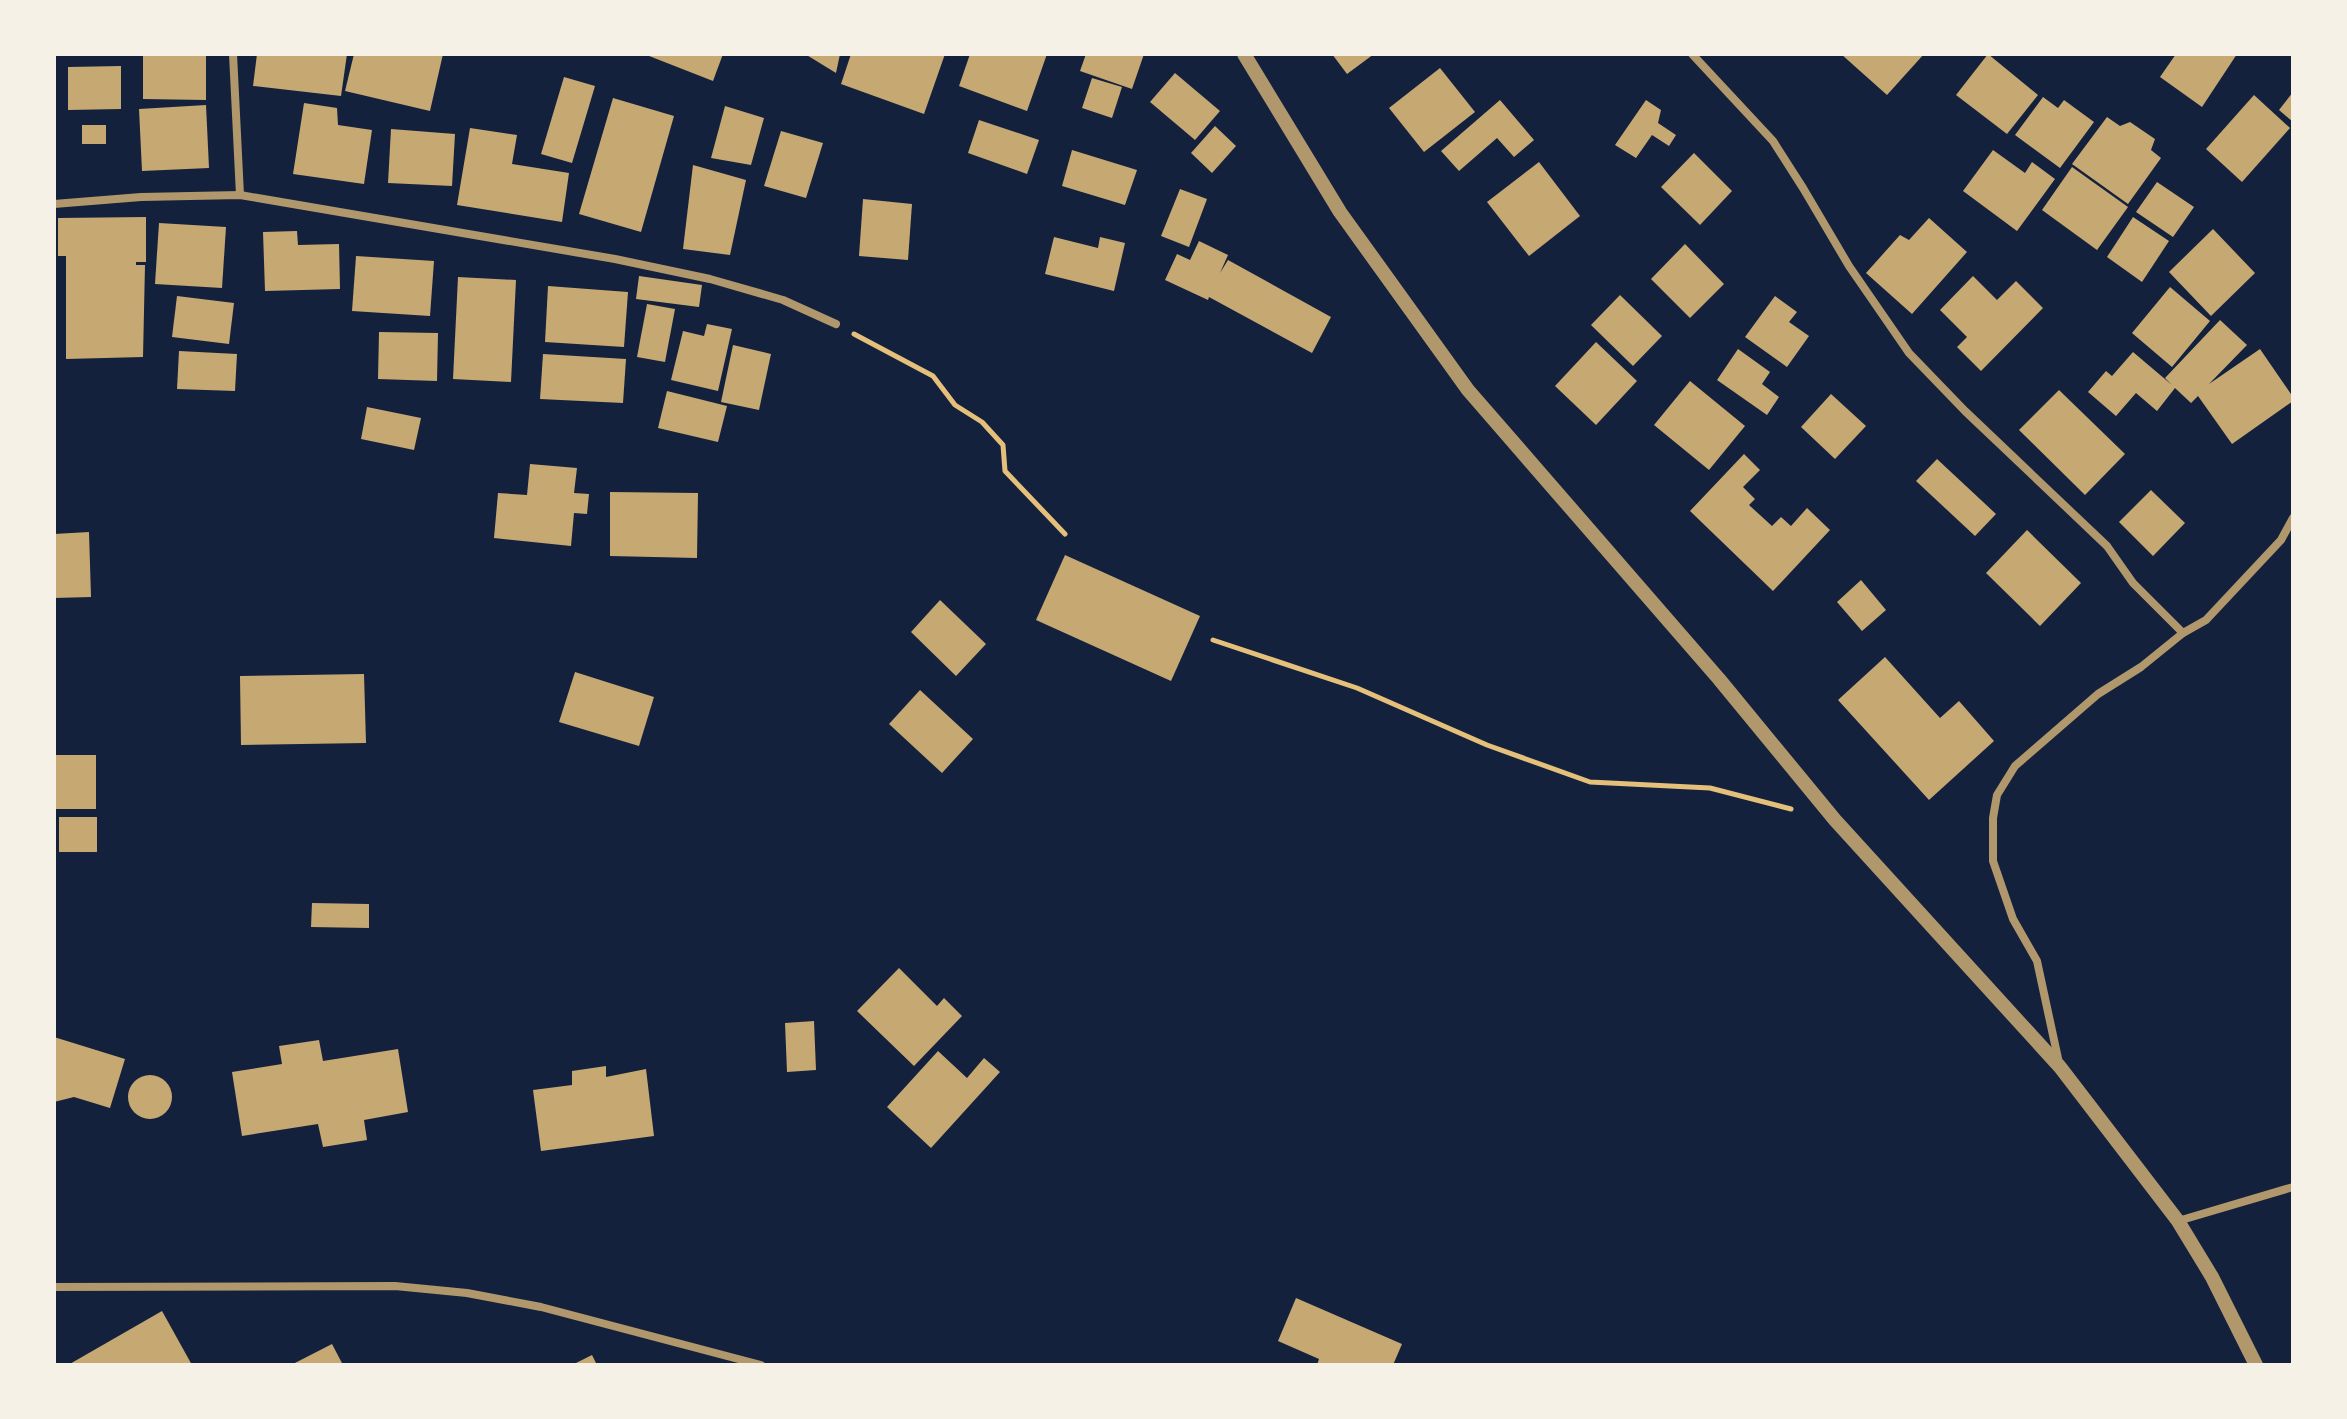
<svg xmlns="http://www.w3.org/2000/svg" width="2347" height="1419" font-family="'Public Sans',sans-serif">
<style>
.building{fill:#c6a872}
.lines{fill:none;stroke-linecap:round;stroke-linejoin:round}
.path{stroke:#e5c07b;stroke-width:5}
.minor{stroke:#b1986c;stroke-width:8}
.tertiary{stroke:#b1986c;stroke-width:14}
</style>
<rect width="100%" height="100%" fill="#14213d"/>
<!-- building -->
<g class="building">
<path d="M 143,54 L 206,54 L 206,100 L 143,99 Z"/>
<path d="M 257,54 L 347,54 L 341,96 L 253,86 Z"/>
<path d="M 354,54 L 443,54 L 430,111 L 345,91 Z"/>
<path d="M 644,54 L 723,54 L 713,81 Z"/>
<path d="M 805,54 L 840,54 L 836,73 Z"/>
<path d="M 851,54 L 945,54 L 924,114 L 841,84 Z"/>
<path d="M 970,54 L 1047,54 L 1027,111 L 959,86 Z"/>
<path d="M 1086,54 L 1144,54 L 1132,89 L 1080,71 Z"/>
<path d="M 1332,54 L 1374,54 L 1347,74 Z"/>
<path d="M 1841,54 L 1924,54 L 1887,95 Z"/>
<path d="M 1988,54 L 2038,95 L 2007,134 L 1956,95 Z"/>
<path d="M 2176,54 L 2237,54 L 2202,107 L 2160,77 Z"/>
<path d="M 121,66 L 121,109 L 68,110 L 68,67 Z"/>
<path d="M 1440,68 L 1475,112 L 1424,152 L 1389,108 Z"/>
<path d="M 1175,73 L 1220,111 L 1195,140 L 1150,102 Z"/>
<path d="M 564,77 L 595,86 L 572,163 L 541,154 Z"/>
<path d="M 1092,78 L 1122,87 L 1112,118 L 1082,108 Z"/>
<path d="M 2293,92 L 2293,122 L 2279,110 Z"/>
<path d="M 2254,95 L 2290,128 L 2242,182 L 2206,149 Z"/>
<path d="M 2043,97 L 2058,108 L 2064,100 L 2094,122 L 2060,168 L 2015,135 Z"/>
<path d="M 613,98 L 674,116 L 641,232 L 579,214 Z"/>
<path d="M 1500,100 L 1534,140 L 1514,157 L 1497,138 L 1459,171 L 1441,151 Z"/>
<path d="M 1646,100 L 1661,110 L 1658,123 L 1676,135 L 1669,146 L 1652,135 L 1636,158 L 1615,145 Z"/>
<path d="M 304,103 L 337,108 L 338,125 L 372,130 L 364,184 L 293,174 Z"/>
<path d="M 206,105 L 209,168 L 142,171 L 139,109 Z"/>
<path d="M 725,106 L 764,118 L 751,165 L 711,158 Z"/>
<path d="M 2107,117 L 2120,126 L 2130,122 L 2155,139 L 2151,150 L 2161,158 L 2128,204 L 2072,164 Z"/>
<path d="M 979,120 L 1039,140 L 1027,174 L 968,153 Z"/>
<rect x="82" y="125" width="24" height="19"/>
<path d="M 1215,126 L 1236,146 L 1212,173 L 1191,153 Z"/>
<path d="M 470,128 L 517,135 L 512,164 L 569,173 L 562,222 L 457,205 Z"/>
<path d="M 391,129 L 455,134 L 452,186 L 388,183 Z"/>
<path d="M 781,131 L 823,143 L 806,198 L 764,186 Z"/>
<path d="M 1072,150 L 1137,170 L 1125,205 L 1062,186 Z"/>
<path d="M 1993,150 L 2025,173 L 2032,162 L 2055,179 L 2017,231 L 1963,191 Z"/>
<path d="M 1694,153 L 1732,191 L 1700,225 L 1661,187 Z"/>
<path d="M 1539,162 L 1580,216 L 1529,256 L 1487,202 Z"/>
<path d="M 693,165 L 746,180 L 730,255 L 683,249 Z"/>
<path d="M 2072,167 L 2128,207 L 2097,250 L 2042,210 Z"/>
<path d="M 2157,182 L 2194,207 L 2173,237 L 2136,212 Z"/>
<path d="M 1180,189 L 1207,199 L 1189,247 L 1161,236 Z"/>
<path d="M 863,199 L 912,204 L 908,260 L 859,256 Z"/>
<path d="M 146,217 L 146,262 L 136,262 L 136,265 L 145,265 L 143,357 L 66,359 L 66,256 L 58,256 L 58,218 Z"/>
<path d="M 2133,217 L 2169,241 L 2142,282 L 2107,257 Z"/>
<path d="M 1929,218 L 1967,252 L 1912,314 L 1866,273 L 1900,235 L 1909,240 Z"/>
<path d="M 159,223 L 226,227 L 222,288 L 155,284 Z"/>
<path d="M 2213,229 L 2255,273 L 2211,316 L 2169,272 Z"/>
<path d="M 297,231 L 298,245 L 339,244 L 340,289 L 265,291 L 263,232 Z"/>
<path d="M 1054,237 L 1098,248 L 1100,237 L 1125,243 L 1114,291 L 1045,274 Z"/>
<path d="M 1199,241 L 1228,255 L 1220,273 L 1228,260 L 1331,317 L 1312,353 L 1209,297 L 1208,300 L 1165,280 L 1177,254 L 1190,260 Z"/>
<path d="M 1685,244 L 1724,284 L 1690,318 L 1651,279 Z"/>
<path d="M 356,256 L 434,261 L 430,316 L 352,311 Z"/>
<path d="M 639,276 L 702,285 L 699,307 L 636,299 Z"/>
<path d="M 1973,276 L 1997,300 L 2016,281 L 2043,308 L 1981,371 L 1957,347 L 1967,337 L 1940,310 Z"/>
<path d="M 458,277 L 516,280 L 511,382 L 453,379 Z"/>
<path d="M 548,286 L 628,292 L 624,347 L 545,342 Z"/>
<path d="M 2170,287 L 2210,321 L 2172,367 L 2132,333 Z"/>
<path d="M 1620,295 L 1662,336 L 1633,366 L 1591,325 Z"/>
<path d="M 177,296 L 234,303 L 229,344 L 172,337 Z"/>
<path d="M 1775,296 L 1797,312 L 1789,322 L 1809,336 L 1787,367 L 1745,337 Z"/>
<path d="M 647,304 L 675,309 L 665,362 L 637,357 Z"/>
<path d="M 2220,320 L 2247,345 L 2209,384 L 2260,349 L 2293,397 L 2293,401 L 2232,444 L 2198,396 L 2191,403 L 2175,388 L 2157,411 L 2136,393 L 2116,416 L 2088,392 L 2106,371 L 2112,376 L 2133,352 L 2172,385 L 2165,378 Z"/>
<path d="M 707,324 L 732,329 L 718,391 L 671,380 L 683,331 L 704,336 Z"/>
<path d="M 379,332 L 438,333 L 437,381 L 378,379 Z"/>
<path d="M 1596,342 L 1637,381 L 1596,425 L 1555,386 Z"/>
<path d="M 733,345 L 771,354 L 759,410 L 721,402 Z"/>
<path d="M 1738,349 L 1770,372 L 1762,384 L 1779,397 L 1767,415 L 1717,380 Z"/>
<path d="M 179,351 L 237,354 L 235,391 L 177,389 Z"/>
<path d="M 543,354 L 626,359 L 623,403 L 540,399 Z"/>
<path d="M 1690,381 L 1745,426 L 1709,470 L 1654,425 Z"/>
<path d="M 2059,390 L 2125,454 L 2085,495 L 2019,430 Z"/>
<path d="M 667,391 L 727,406 L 718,442 L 658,428 Z"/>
<path d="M 1831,394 L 1866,426 L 1835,459 L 1801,427 Z"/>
<path d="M 367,407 L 421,418 L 414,450 L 361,439 Z"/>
<path d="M 1744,454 L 1760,470 L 1743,487 L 1755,499 L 1749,505 L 1772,526 L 1781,517 L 1791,526 L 1807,508 L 1830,530 L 1773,591 L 1690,511 Z"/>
<path d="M 1937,459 L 1996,514 L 1975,536 L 1916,481 Z"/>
<path d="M 530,464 L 577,468 L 574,493 L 589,494 L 587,514 L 574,513 L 571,546 L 494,538 L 498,493 L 527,495 Z"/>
<path d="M 2151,490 L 2185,523 L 2153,556 L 2119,522 Z"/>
<path d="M 610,492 L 698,493 L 697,558 L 610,556 Z"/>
<path d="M 2027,530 L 2081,583 L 2040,626 L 1986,573 Z"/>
<path d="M 89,532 L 91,597 L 54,598 L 54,534 Z"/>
<path d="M 1065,555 L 1200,616 L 1171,681 L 1036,620 Z"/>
<path d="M 1861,580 L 1886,610 L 1862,631 L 1837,602 Z"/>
<path d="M 940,600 L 986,644 L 956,676 L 911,632 Z"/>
<path d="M 1885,657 L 1940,718 L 1959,701 L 1994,741 L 1929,800 L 1838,700 Z"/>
<path d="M 575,672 L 654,697 L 639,746 L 559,722 Z"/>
<path d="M 364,674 L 366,743 L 241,745 L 240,676 Z"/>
<path d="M 920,690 L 973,739 L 942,773 L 889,724 Z"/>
<rect x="54" y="755" width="42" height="54"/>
<rect x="59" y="817" width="38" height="35"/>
<path d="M 312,903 L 369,904 L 369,928 L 311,927 Z"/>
<path d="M 899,968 L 937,1006 L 944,998 L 962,1016 L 914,1066 L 857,1011 Z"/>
<path d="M 814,1021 L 816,1070 L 787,1072 L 785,1023 Z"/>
<path d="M 54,1037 L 125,1059 L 110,1108 L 74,1097 L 54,1102 Z"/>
<path d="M 319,1040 L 323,1061 L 398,1049 L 408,1112 L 364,1120 L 367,1140 L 323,1147 L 318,1124 L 242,1136 L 232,1072 L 282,1064 L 279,1046 Z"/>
<path d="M 938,1051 L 967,1078 L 984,1058 L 1000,1072 L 931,1148 L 887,1107 Z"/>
<path d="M 606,1066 L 606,1077 L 646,1069 L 654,1136 L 541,1151 L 533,1090 L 572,1085 L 572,1071 Z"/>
<circle cx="150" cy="1097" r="22"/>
<path d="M 1296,1298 L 1402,1344 L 1393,1365 L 1317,1365 L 1319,1359 L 1278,1341 Z"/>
<path d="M 162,1311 L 192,1365 L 68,1365 Z"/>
<path d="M 332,1344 L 343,1365 L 291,1365 Z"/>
<path d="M 592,1355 L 597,1365 L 572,1365 Z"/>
</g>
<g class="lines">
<!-- path -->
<g class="path">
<path d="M 854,334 L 933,376 L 955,405 L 982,422 L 1003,445 L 1005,471 L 1065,534"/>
<path d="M 1213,640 L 1357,688 L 1487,745 L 1590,782 L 1710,788 L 1791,809"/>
</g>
<!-- minor -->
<g class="minor">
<path d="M 233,54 L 240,195"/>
<path d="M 1692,54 L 1773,141 L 1803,188 L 1849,266 L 1909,353 L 1965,411 L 2107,546 L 2133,583 L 2183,633"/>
<path d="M 54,204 L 141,197 L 240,195 L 615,259 L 710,279 L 783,300 L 836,324"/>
<path d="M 2059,1063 L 2037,961 L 2013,919 L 1993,861 L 1993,818 L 1997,795 L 2015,766 L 2098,694 L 2141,667 L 2183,633 L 2206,620 L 2281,540 L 2293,518"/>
<path d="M 2178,1221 L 2293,1187"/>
<path d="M 54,1287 L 395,1286 L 467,1293 L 541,1307 L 761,1365"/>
</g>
<!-- tertiary -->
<path class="tertiary" d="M 1244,54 L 1340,212 L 1468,390 L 1719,679 L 1835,820 L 2060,1067 L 2178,1221 L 2212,1277 L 2256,1365"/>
</g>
<!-- border -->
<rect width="2347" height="1419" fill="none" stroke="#f6f1e7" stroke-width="112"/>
</svg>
